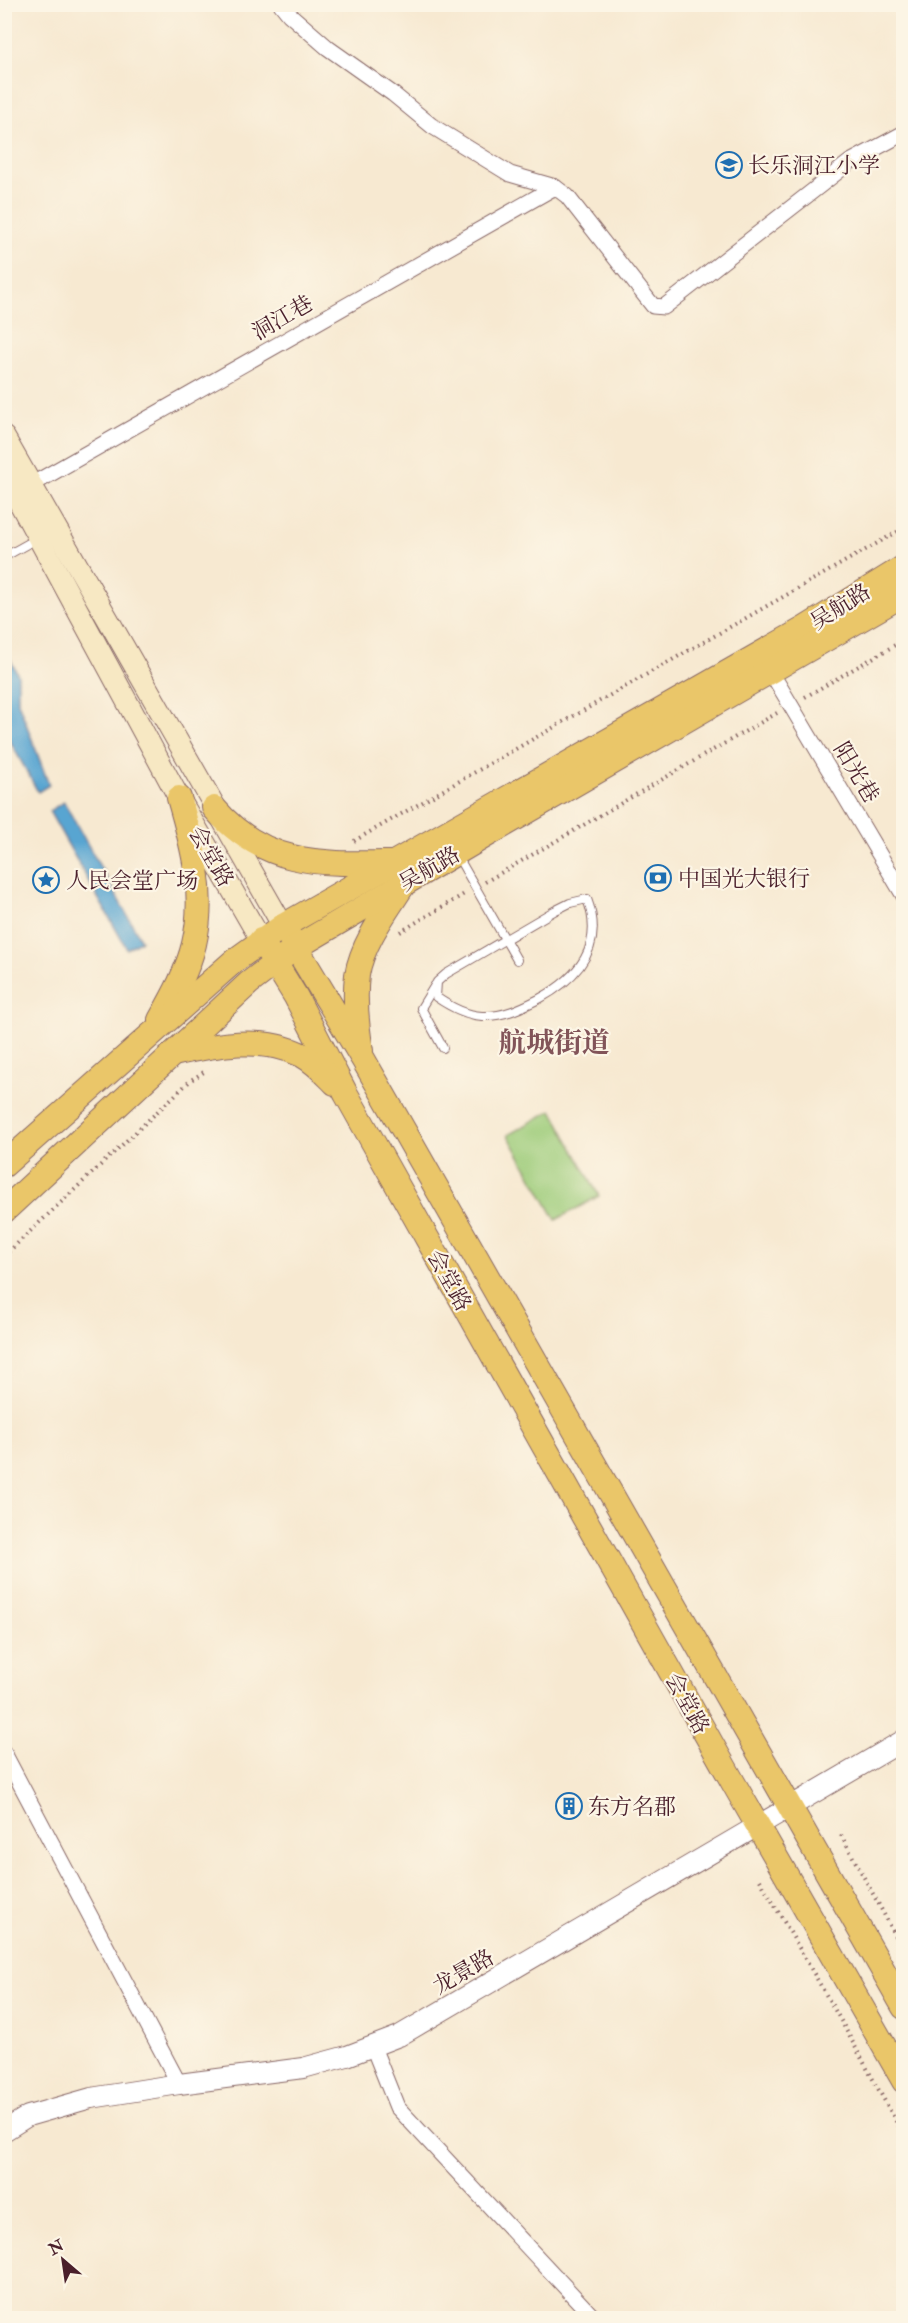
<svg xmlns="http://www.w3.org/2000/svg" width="908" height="2323" font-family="'IM FELL Double Pica','Noto Serif SC',serif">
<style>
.green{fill:#9ecc7a;stroke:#747652;stroke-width:1.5}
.water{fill:#59a5d1;stroke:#52627e;stroke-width:1.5}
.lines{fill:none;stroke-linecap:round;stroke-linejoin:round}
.service-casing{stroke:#876665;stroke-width:10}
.minor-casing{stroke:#876665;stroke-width:17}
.tertiary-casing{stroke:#876665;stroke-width:22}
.secondary-casing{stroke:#876665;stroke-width:23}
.primary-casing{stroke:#876665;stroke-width:26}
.path{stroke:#876665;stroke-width:4;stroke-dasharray:1.5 4.5;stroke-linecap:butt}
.service{stroke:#fff;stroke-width:8}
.minor{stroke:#fff;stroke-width:15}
.tertiary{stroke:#fff;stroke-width:20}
.secondary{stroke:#f7e8c3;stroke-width:21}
.primary{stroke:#eac669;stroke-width:24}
.labels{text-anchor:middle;stroke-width:4.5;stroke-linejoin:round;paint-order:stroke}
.poi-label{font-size:22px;fill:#4a1f2b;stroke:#fcf5e5;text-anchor:start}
.street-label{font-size:22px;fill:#4a1f2b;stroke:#fcf5e5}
.district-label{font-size:28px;font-weight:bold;fill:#825459;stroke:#fcf5e5}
</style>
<rect width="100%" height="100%" fill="#fcf5e5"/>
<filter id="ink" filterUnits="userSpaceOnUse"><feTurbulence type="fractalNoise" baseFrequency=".0167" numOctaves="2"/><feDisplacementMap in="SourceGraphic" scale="12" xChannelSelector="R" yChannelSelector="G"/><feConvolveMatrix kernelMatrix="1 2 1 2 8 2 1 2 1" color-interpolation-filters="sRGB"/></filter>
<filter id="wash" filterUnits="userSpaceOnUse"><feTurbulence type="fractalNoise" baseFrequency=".008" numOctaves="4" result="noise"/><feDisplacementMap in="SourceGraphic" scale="24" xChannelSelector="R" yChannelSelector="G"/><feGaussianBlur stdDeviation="1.35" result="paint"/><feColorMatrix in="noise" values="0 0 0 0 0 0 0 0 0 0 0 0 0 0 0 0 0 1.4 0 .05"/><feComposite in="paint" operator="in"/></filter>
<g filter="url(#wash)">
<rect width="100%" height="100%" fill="#f7e9d1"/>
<!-- green -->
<path class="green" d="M 552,1110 L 599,1196 L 556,1220 L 508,1135 Z"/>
<!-- water -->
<g class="water">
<path d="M 4,647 L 18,675 L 18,702 L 49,785 L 38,792 L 5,732 Z"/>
<path d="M 64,802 L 141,940 L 127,949 L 49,811 Z"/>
</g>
</g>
<g filter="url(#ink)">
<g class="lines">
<defs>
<g id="service">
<path d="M 4,557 L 38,538"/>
<path d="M 458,857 L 517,960"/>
<path d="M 587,899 C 605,946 579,977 539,999 C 521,1008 503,1017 482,1016 C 466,1015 449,1006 436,997 L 437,982 L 446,974 L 554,911 L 570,903 Z"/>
<path d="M 435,985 L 421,1008 L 443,1048"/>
</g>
<g id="minor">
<path d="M 281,4 L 289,14 L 328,48 L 393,94 L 432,126 L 510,174 L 555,187 L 567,196 L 653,306 L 664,307 L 850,162 L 904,133"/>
<path d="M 31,485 L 555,187"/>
<path d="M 771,672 L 904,896"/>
<path d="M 4,1753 L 179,2084"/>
<path d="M 373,2047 L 397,2107 L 594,2318"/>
</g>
<path id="tertiary" d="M 4,2131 L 28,2116 L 91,2098 L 179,2084 L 303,2068 L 347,2056 L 399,2036 L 904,1740"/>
<g id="secondary">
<path d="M 4,437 L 283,926"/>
<path d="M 4,474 L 179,798 L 261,940"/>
</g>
<g id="primary">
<path d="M 214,808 C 264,866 320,864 390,863"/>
<path d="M 283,926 L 363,1059 L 904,2007"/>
<path d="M 261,940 L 296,997 L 346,1094 L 734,1784 L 904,2081"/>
<path d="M 160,1020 C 173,997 188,970 194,944 C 206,894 193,846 179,798"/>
<path d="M 361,1051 C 357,1027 354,1000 357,975 C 362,944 385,913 402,887"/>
<path d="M 173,1054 C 215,1045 262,1035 302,1055 C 315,1062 325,1073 335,1083"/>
<path d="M 4,1165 L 234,961 L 283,926 L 804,629 L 904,567"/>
<path d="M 4,1211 L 249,983 L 295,948 L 485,836 L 904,594"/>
</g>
</defs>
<!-- service casing -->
<use href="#service" class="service-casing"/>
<!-- minor casing -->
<use href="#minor" class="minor-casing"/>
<!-- tertiary casing -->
<use href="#tertiary" class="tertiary-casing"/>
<!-- secondary casing -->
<use href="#secondary" class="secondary-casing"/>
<!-- primary casing -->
<use href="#primary" class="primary-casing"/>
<!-- path -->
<g class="path">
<path d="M 805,697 L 904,640"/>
<path d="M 354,841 L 904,528"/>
<path d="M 485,882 L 777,713"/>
<path d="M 400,932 L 466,893"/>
<path d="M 4,1256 L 191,1080 L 207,1070"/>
<path d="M 841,1835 L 904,1951"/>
<path d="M 760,1880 L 840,2019 L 904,2136"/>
</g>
<!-- service -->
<use href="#service" class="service"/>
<!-- minor -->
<use href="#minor" class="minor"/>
<!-- tertiary -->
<use href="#tertiary" class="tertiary"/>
<!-- secondary -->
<use href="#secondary" class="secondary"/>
<!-- primary -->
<use href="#primary" class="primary"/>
</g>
</g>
<!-- icons -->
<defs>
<symbol id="school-ring" viewBox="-11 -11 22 22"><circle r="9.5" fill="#fcf5e5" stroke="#1f6fb2" stroke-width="1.5"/><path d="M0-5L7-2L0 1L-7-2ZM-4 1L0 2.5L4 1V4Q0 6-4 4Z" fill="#1f6fb2"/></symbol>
<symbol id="bank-ring" viewBox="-11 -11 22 22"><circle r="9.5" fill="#fcf5e5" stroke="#1f6fb2" stroke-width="1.5"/><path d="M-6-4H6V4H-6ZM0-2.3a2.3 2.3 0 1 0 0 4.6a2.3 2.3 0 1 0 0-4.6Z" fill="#1f6fb2"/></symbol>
<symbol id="sight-ring" viewBox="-11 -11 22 22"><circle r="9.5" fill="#fcf5e5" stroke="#1f6fb2" stroke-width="1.5"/><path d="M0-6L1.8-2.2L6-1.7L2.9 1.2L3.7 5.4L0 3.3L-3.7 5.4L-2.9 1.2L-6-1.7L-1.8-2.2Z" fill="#1f6fb2"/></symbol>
<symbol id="building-ring" viewBox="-11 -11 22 22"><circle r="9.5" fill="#fcf5e5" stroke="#1f6fb2" stroke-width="1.5"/><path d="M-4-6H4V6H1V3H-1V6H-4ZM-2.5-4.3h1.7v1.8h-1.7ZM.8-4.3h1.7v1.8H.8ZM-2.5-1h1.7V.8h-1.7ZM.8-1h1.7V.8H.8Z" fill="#1f6fb2"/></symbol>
</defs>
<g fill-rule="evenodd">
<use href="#school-ring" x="714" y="150" width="30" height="30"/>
<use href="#bank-ring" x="643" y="863" width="30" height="30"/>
<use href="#sight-ring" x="31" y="865" width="30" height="30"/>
<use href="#building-ring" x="554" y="1791" width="30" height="30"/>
</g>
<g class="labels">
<!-- poi labels -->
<g class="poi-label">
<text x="748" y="173">长乐洞江小学</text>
<text x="678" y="886">中国光大银行</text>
<text x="66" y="888">人民会堂广场</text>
<text x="588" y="1814">东方名郡</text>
</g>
<!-- street labels -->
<g class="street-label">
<text transform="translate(282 317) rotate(-30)" y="8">洞江巷</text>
<text transform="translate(840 606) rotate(-32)" y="8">吴航路</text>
<text transform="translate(857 772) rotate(59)" y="8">阳光巷</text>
<text transform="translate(212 856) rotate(60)" y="8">会堂路</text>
<text transform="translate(429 868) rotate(-30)" y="8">吴航路</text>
<text transform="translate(450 1280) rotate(61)" y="8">会堂路</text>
<text transform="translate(688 1703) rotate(61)" y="8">会堂路</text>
<text transform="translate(463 1971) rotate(-30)" y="8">龙景路</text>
</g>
<!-- district labels -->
<g class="district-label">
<text x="554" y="1052">航城街道</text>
</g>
</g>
<!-- margin -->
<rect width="908" height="2323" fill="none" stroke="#fcf5e5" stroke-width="24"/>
<!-- north arrow -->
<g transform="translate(63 2260) rotate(331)" stroke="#fcf5e5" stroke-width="4.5" paint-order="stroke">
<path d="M0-4.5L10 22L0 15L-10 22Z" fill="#4a1f2b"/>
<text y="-9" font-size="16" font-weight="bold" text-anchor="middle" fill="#4a1f2b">N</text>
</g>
</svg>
